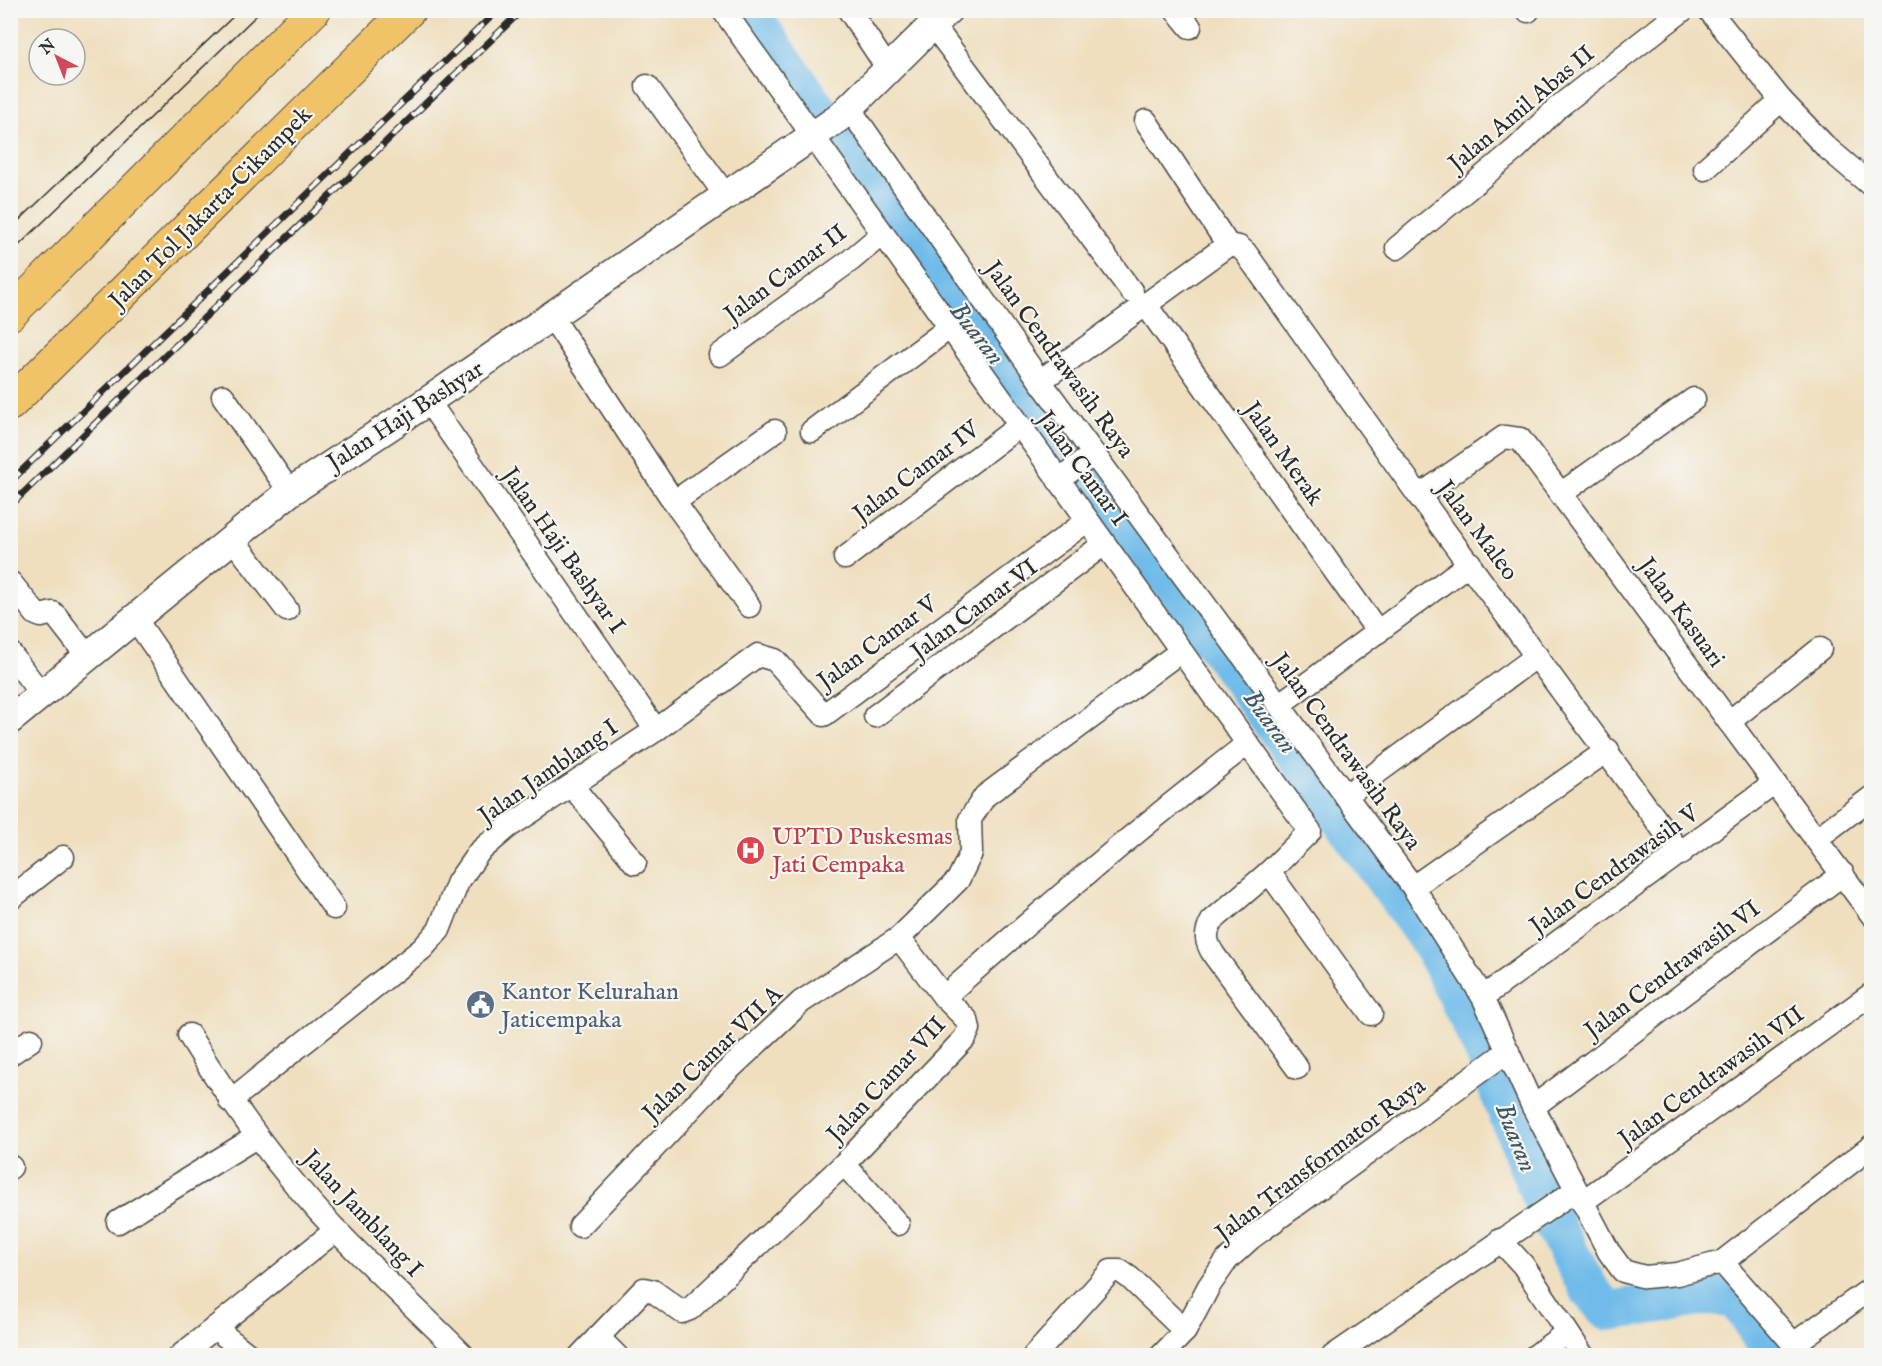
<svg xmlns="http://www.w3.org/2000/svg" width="1882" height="1366" font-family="'IM FELL English',serif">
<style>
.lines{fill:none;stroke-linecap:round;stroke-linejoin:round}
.river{stroke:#6fbbe9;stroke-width:40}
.minor-casing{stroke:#484641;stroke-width:25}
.tertiary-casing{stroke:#484641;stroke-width:31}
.motorway-casing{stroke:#484641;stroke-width:35}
.minor{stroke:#fff;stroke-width:22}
.tertiary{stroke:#fff;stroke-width:28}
.motorway{stroke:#f0c369;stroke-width:33}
.tram{stroke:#2b2b2b;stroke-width:1.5}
.rail-casing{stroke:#2b2b2b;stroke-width:7}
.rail{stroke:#f6f6f2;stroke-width:4.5;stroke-dasharray:14;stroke-linecap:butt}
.labels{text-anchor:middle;stroke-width:4.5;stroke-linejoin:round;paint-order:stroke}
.street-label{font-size:24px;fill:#2b2b2b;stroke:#f6f6f2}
.health-label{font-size:24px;fill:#be3a42;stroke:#f6f6f2;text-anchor:start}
.service-label{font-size:24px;fill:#4e5e75;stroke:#f6f6f2;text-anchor:start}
.water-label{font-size:26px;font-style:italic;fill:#3f5664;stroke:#f6f6f2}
</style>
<rect width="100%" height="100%" fill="#f6f6f2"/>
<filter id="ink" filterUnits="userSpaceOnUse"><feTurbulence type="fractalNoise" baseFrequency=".0167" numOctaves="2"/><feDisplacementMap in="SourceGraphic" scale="12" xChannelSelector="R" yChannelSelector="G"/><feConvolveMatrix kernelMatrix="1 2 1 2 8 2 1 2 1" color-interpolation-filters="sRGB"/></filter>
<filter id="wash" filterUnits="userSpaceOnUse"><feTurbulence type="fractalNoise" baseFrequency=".008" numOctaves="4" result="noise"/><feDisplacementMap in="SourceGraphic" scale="24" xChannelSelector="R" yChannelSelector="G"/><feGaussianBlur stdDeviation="1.35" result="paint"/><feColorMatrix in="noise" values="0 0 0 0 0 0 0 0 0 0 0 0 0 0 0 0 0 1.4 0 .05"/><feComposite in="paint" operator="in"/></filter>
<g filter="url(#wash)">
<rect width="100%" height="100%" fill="#efdfbf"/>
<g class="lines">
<!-- river -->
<path class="river" d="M 747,10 L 949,297 L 1153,557 L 1432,945 L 1478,1037 L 1548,1215 L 1591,1292 L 1608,1311 L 1707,1296 L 1737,1298 L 1774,1356"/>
</g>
</g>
<g filter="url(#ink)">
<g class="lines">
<defs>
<g id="minor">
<path d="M 723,10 L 1310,831 L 1269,872 L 1212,921 C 1204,934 1206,943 1214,955 L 1297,1068"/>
<path d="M 849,10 L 888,69"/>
<path d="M 1176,10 L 1190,27"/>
<path d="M 1528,10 L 1528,11"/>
<path d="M 1709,10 L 1781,100 L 1826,147 L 1872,186"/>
<path d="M 933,25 L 1132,292"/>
<path d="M 647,86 L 726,196"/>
<path d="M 849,108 L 1040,381 L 1413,887 L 1483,997 L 1533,1107 L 1609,1252 L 1623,1271 L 1645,1277 L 1677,1274 L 1722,1262 L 1872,1146"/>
<path d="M 1146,121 L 1228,245"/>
<path d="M 1705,169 L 1781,100"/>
<path d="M 1228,245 L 1239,247 L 1245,252 L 1419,496 L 1681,854"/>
<path d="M 1397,248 L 1517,148 L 1557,108 L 1683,10"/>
<path d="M 1146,305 L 1378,632"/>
<path d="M 552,317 L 674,502 L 749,606"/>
<path d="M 720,355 L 851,260 L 882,234"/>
<path d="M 1040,381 L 1228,245"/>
<path d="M 223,396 L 290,492"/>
<path d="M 428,401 L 656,730"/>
<path d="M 812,431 L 949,328"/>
<path d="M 1058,480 L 1094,454"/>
<path d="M 1562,493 L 1694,399"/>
<path d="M 1419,496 L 1504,437 L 1520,439 L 1872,915"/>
<path d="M 674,502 L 775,431"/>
<path d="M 232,538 L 287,610"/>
<path d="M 845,558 L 1019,426"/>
<path d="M 11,583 L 36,614 L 41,616 L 53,613 L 56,616 L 87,656"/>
<path d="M 134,617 L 334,908"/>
<path d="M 10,653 L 41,694"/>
<path d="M 1280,704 L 1470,563"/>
<path d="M 875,716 L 1104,544"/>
<path d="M 1729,722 L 1820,649"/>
<path d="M 572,786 L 635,863"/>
<path d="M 1345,796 L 1537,656"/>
<path d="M 1816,839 L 1872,797"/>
<path d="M 1269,872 L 1371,1014"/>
<path d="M 1413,887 L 1608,750"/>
<path d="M 10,899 L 63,857"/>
<path d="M 944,997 C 1043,909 1143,825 1247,744"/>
<path d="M 1483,997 L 1775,783"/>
<path d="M 189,1035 C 232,1105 280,1172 337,1231 C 378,1274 422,1314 464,1356"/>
<path d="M 10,1054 L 31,1040"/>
<path d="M 230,1101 L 422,949 L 439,930 L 458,882 L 479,852 L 508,827 L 656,730 L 758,655 L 775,660 L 824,715 L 1087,521"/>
<path d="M 1533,1107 L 1843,874"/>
<path d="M 844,1164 L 898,1224"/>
<path d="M 10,1168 L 11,1167"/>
<path d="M 1582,1202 L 1872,994"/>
<path d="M 118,1222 L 256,1137"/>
<path d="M 580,1226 L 723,1075 L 801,1002 L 899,938 L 958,880 L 971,853 L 970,819 L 985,796 L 1181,651"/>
<path d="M 1500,1240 L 1523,1265 L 1583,1356"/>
<path d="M 1722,1262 L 1804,1356"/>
<path d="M 215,1328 L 250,1356"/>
<path d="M 598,1337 L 617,1356"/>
<path d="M 1795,1343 L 1872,1288"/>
<path d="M 180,1356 L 336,1230"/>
<path d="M 580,1356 L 644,1289 L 653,1291 L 682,1312 L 690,1309 L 844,1164 L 965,1038 L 969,1029 L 967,1020 L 944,997 L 899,938"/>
<path d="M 1034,1356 L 1111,1271 L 1120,1271 L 1130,1278 L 1185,1331"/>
<path d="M 1161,1356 L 1185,1331 L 1209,1286 L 1227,1260 L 1251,1238 L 1508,1051"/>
<path d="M 1333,1356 L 1576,1190"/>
<path d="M 1535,1356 L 1566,1333"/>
</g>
<path id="tertiary" d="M 10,720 L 290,492 L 428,401 L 840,117 L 948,10"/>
<g id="motorway">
<path d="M 10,314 L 314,10"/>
<path d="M 10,404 L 409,10"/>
</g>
</defs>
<!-- minor casing -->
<use href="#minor" class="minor-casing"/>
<!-- tertiary casing -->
<use href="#tertiary" class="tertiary-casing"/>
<!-- motorway casing -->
<use href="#motorway" class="motorway-casing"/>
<!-- minor -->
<use href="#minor" class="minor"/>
<!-- tertiary -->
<use href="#tertiary" class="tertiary"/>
<!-- motorway -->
<use href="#motorway" class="motorway"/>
<!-- tram -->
<g class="tram">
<path d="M 10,229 L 240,10"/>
<path d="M 10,254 L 262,10"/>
</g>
<defs>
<g id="rail">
<path d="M 10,482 L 498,10"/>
<path d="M 10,506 L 522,10"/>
</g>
</defs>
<!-- rail casing -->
<use href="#rail" class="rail-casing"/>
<!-- rail -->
<use href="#rail" class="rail"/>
</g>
</g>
<!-- icons -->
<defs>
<symbol id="hospital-disc" viewBox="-11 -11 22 22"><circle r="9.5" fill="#e0444e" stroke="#f6f6f2"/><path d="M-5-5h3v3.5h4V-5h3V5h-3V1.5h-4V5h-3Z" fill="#fff"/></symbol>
<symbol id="civic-disc" viewBox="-11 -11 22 22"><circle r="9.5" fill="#5c6f8a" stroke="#f6f6f2"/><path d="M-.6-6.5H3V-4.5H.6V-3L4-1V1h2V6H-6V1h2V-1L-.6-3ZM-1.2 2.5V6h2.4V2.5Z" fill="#fff"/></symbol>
</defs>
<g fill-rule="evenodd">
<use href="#hospital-disc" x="734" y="834" width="33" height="33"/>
<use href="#civic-disc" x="464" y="988" width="33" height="33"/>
</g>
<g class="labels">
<!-- street labels -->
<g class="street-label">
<text transform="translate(1521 108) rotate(-40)" y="8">Jalan Amil Abas II</text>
<text transform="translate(210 207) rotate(-45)" y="8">Jalan Tol Jakarta–Cikampek</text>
<text transform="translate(785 273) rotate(-37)" y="8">Jalan Camar II</text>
<text transform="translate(1060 359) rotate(54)" y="8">Jalan Cendrawasih Raya</text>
<text transform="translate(405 415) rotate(-33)" y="8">Jalan Haji Bashyar</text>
<text transform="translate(1284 453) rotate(55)" y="8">Jalan Merak</text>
<text transform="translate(1083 468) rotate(54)" y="8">Jalan Camar I</text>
<text transform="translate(916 471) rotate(-37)" y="8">Jalan Camar IV</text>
<text transform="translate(1478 530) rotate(53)" y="8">Jalan Maleo</text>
<text transform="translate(564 550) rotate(55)" y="8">Jalan Haji Bashyar I</text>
<text transform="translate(974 609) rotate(-37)" y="8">Jalan Camar VI</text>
<text transform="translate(1682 612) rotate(54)" y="8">Jalan Kasuari</text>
<text transform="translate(877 642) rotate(-36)" y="8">Jalan Camar V</text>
<text transform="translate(1347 751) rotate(54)" y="8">Jalan Cendrawasih Raya</text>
<text transform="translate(548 771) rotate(-35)" y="8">Jalan Jamblang I</text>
<text transform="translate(1614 869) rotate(-36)" y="8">Jalan Cendrawasih V</text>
<text transform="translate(1672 969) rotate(-37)" y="8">Jalan Cendrawasih VI</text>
<text transform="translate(712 1053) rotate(-44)" y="8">Jalan Camar VII A</text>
<text transform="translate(1711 1076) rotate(-36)" y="8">Jalan Cendrawasih VII</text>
<text transform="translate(886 1079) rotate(-47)" y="8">Jalan Camar VII</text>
<text transform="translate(1320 1159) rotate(-37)" y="8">Jalan Transformator Raya</text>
<text transform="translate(363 1213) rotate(47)" y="8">Jalan Jamblang I</text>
</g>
<!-- health labels -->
<g class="health-label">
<text x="772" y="844">UPTD Puskesmas<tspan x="772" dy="28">Jati Cempaka</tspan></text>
</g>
<!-- service labels -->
<g class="service-label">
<text x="501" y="999">Kantor Kelurahan<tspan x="501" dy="28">Jaticempaka</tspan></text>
</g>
<!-- water labels -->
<g class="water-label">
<text transform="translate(978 333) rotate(52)" y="9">Buaran</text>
<text transform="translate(1271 721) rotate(54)" y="9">Buaran</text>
<text transform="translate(1517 1137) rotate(68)" y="9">Buaran</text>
</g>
</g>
<!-- margin -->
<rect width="1882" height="1366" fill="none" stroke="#f6f6f2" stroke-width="36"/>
<!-- north arrow -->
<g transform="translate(57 57) rotate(318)"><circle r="28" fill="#f6f6f2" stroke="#a5a5a2" stroke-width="1.5"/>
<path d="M0-4.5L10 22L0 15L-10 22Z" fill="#d1495b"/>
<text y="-9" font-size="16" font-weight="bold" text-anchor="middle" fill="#2b2b2b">N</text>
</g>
</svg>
